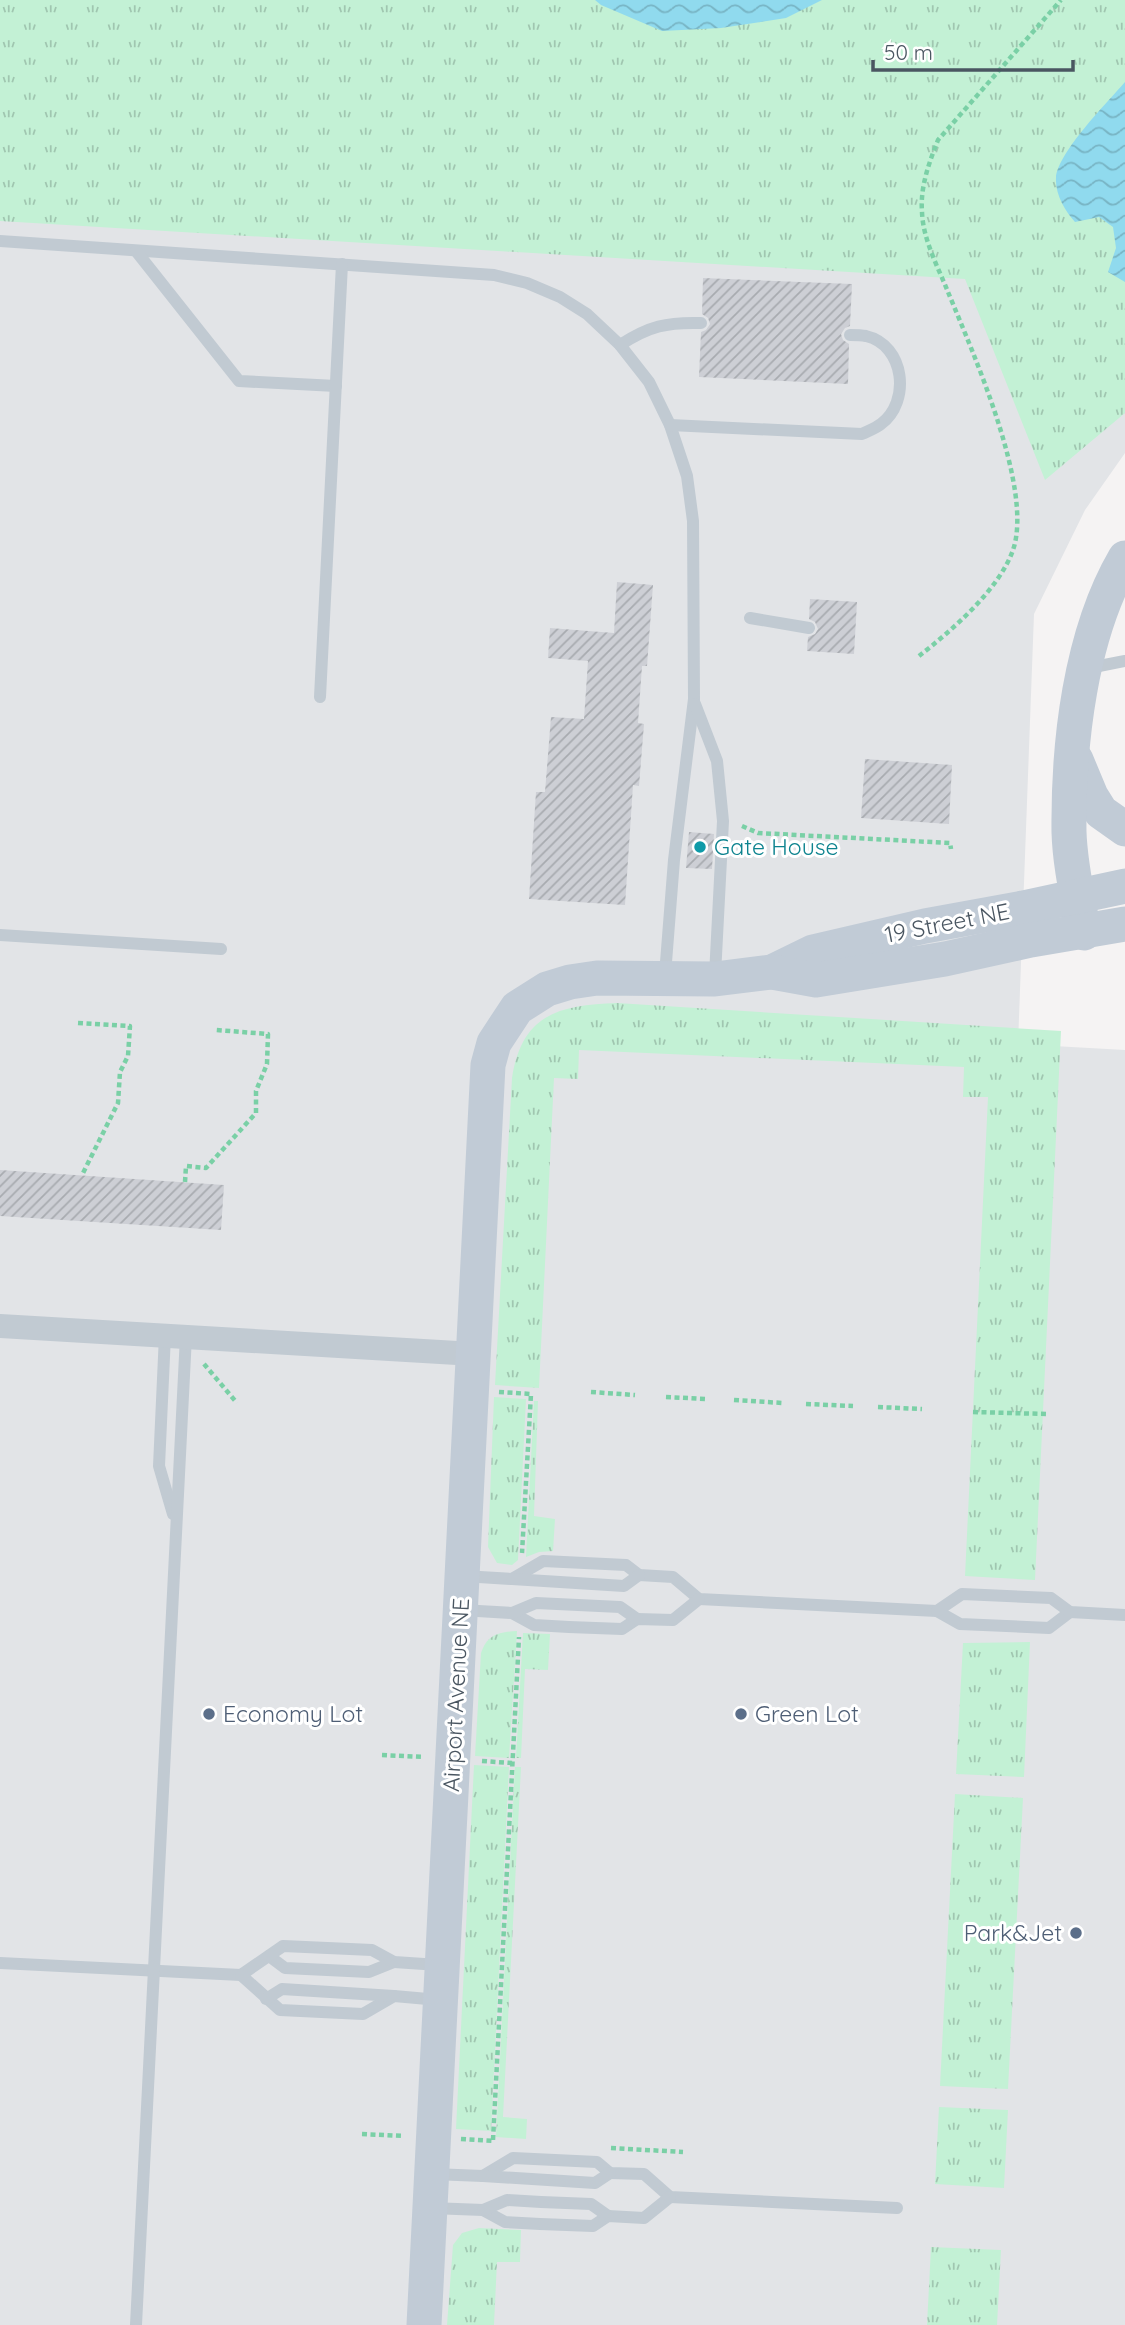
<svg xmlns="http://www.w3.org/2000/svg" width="1125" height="2325" font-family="Quicksand,sans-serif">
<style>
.airport{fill:#e2e4e7}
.grass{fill:url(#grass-tufts)}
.water{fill:url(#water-waves)}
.building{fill:url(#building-hatch)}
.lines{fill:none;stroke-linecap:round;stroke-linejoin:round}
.path{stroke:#7ad0a6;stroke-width:4.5;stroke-dasharray:5 3.5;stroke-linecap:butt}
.lane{stroke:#c1cad2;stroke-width:12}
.street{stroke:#c1cad2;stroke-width:24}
.secondary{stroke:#c1cbd6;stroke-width:35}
.culture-dot{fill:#0f9aa8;stroke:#fff;stroke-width:2.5}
.service-dot{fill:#5c6f8a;stroke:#fff;stroke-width:2.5}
.labels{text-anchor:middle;stroke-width:6;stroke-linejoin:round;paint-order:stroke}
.culture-label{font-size:23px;fill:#0d838f;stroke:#fff;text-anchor:start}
.street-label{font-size:23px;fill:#4a5661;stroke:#fff}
.service-label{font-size:23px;fill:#4e5e75;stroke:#fff;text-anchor:start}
</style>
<defs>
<pattern id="grass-tufts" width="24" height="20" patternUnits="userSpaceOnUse" patternTransform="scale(1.75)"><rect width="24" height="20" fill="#c3f1d5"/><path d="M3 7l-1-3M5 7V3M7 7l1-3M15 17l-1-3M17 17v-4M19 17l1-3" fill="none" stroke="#a0c6b0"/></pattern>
<pattern id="water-waves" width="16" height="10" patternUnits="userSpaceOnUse" patternTransform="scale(1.75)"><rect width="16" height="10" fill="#90daee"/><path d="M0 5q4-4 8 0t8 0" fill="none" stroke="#78b4c4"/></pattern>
<pattern id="building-hatch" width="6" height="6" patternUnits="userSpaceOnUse" patternTransform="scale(1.75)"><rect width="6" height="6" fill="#cdcfd5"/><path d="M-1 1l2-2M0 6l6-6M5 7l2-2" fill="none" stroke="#a8abb0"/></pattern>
</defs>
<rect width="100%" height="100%" fill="#f5f3f3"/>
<!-- airport -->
<path class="airport" d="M 0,0 L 1125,0 L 1125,453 L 1085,510 L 1034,614 L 1018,1044 L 1125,1050 L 1125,2325 L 0,2325 Z"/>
<!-- grass -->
<g class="grass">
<path d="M 0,0 L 1125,0 L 1125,413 L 1045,480 L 965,279 L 0,221 Z"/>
<path d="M 617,1003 L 1061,1031 L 1035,1580 L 965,1576 L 988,1097 L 963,1097 L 964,1067 L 579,1050 L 578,1079 L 554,1078 L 539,1388 L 495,1385 L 512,1078 C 522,1014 559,1005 617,1003 Z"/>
<path d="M 494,1397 L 526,1399 L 518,1560 L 512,1565 L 497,1563 L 488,1547 Z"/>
<path d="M 534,1401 L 538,1401 L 534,1516 L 555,1519 L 553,1551 L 539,1552 L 526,1557 Z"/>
<path d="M 517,1631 L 509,1758 L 475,1756 L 481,1653 C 487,1635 498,1632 517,1631 Z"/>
<path d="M 523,1633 L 550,1634 L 548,1670 L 525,1669 L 521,1758 L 516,1758 Z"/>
<path d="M 1030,1642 L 1024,1777 L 956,1774 L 963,1643 Z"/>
<path d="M 474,1765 L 509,1767 L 491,2131 L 456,2129 Z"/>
<path d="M 515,1767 L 521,1767 L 503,2117 L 527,2119 L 526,2139 L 496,2137 Z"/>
<path d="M 955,1794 L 1023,1798 L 1008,2089 L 940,2086 Z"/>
<path d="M 939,2107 L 1008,2110 L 1004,2188 L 935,2184 Z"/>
<path d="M 479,2228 L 521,2230 L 520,2262 L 497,2262 L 494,2325 L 447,2325 L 453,2245 L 462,2233 Z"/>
<path d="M 931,2247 L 1001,2250 L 997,2325 L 927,2325 Z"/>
</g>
<!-- water -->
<g class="water">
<path d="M 595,0 L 822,0 L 786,18 L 721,28 L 662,31 L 601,5 Z"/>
<path d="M 1125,82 L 1125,282 L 1108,272 L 1116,248 L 1113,227 L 1099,217 L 1075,222 C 1065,211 1055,194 1056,178 C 1058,152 1107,103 1125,82 Z"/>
</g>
<!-- building -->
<g class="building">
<path d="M 703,278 L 852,284 L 850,326 L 845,328 L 841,334 L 843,340 L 849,344 L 848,384 L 699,377 L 701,332 L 706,330 L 710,324 L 708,318 L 702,314 Z"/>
<path d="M 617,582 L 653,585 L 647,666 L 642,666 L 638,723 L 644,724 L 639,786 L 633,785 L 625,905 L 529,899 L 536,792 L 545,792 L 551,717 L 584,719 L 588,661 L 548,658 L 550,628 L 614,633 Z"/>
<path d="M 810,599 L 857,602 L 854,654 L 807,651 L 808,637 L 815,634 L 818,629 L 815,622 L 809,619 Z"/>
<path d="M 865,759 L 952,765 L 949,824 L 861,818 Z"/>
<path d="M 689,832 L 714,834 L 712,869 L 686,868 Z"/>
<path d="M 0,1170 L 224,1185 L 221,1230 L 0,1216 Z"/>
</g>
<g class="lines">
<!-- path -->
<g class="path">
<path d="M 919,656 C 951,631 999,590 1013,550 C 1034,489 973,353 948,292 C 938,267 923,240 922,212 C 920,187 929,163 938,140 L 1061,0"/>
<path d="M 742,826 L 758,833 L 950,843 L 951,849"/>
<path d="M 78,1023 L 130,1026 L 128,1056 L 120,1072 L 118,1103 L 82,1175"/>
<path d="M 185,1182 L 186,1166 L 206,1168 L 256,1113 L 256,1091 L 267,1064 L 268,1034 L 216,1030"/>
<path d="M 204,1364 L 237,1403"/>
<path d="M 499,1392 L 531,1394 L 522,1553"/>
<path d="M 591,1392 L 635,1395"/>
<path d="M 666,1397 L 707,1399"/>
<path d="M 734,1400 L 783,1403"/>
<path d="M 806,1404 L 853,1406"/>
<path d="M 878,1407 L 922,1409"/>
<path d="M 973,1412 L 1047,1414"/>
<path d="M 382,1755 L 424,1757"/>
<path d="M 482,1761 L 512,1763"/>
<path d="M 362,2134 L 404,2136"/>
<path d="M 461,2139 L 494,2141"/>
<path d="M 493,2140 L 519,1637"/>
<path d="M 611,2148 L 683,2152"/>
</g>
<!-- lane -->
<g class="lane">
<path d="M 0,241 L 494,275 L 527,283 L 560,297 L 587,314 L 620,345 L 649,382 L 670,425 L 687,476 L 693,521 L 694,699 L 674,860 L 665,975"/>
<path d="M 136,251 L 239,381 L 336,386"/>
<path d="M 620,345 C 649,326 667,322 701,323"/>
<path d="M 670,425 L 862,434 C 868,431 876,428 881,424 C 911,402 905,345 866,336 C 861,335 855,335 850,335"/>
<path d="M 750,618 L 809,628"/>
<path d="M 1089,668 L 1125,661"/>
<path d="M 320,697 L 342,264"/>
<path d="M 695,704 L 717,761 L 723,821 L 715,975"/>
<path d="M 0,935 L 221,949"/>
<path d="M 165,1335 L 159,1466 L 173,1514"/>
<path d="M 463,1576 L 512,1579 L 543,1561 L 626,1565 L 639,1575 L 673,1577 L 699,1599 L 937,1611 L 960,1624 L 1049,1628 L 1070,1612"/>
<path d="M 512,1579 L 624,1586 L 639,1575"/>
<path d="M 461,1610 L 512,1613 L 534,1625 L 569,1627 L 622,1629 L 637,1619 L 673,1620 L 699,1599"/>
<path d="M 937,1611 L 962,1594 L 1051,1598 L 1070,1612 L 1125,1615"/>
<path d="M 512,1613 L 536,1603 L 620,1607 L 637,1619"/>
<path d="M 269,1956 L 285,1968 L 369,1972 L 394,1962"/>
<path d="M 0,1963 L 241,1975 L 283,1946 L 372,1950 L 394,1962 L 439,1965"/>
<path d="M 241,1975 L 280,2010 L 363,2014 L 394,1996 L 439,2000"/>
<path d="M 266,1999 L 282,1989 L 394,1996"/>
<path d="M 432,2174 L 483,2176 L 513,2158 L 597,2162 L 610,2173 L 644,2174 L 670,2197 L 897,2208"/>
<path d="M 483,2176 L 595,2183 L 610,2173"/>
<path d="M 431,2208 L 483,2210 L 505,2222 L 540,2224 L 593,2226 L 608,2216 L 644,2218 L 670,2197"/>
<path d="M 483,2210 L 507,2200 L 541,2202 L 591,2204 L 608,2216"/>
<path d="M 136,2325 L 186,1336"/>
</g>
<!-- street -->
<path class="street" d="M 0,1326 L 474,1354"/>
<!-- secondary -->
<g class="secondary">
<path d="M 1076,760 L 1091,796 L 1101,812 L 1125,829"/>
<path d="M 1084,933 C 1078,899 1070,866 1069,832 C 1068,744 1080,635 1125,558"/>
<path d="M 772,972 L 813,952 L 925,926 L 1023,908 L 1125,886"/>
<path d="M 424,2325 L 488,1065 L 494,1043 L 517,1008 L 547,989 L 570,982 L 597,978 L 715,979 L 772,972 L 816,980 L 945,959 L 1031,940 L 1125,924"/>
</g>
</g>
<!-- markers -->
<circle class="culture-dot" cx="700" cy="847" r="7"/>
<g class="service-dot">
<circle cx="209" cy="1714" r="7"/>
<circle cx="741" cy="1714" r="7"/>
<circle cx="1076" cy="1933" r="7"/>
</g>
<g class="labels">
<!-- culture labels -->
<g class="culture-label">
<text x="714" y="855">Gate House</text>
</g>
<!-- street labels -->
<g class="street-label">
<text transform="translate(947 923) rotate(-11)" y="8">19 Street NE</text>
<text transform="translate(456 1695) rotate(-87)" y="8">Airport Avenue NE</text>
</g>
<!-- service labels -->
<g class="service-label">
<text x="223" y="1722">Economy Lot</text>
<text x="755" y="1722">Green Lot</text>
<text x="1062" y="1941" text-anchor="end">Park&amp;Jet</text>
</g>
</g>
<!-- scale -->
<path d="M873 60v10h200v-10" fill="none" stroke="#4a5661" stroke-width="3.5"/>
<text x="884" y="60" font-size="21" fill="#4a5661" stroke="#ffffff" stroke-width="5" paint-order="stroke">50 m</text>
</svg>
